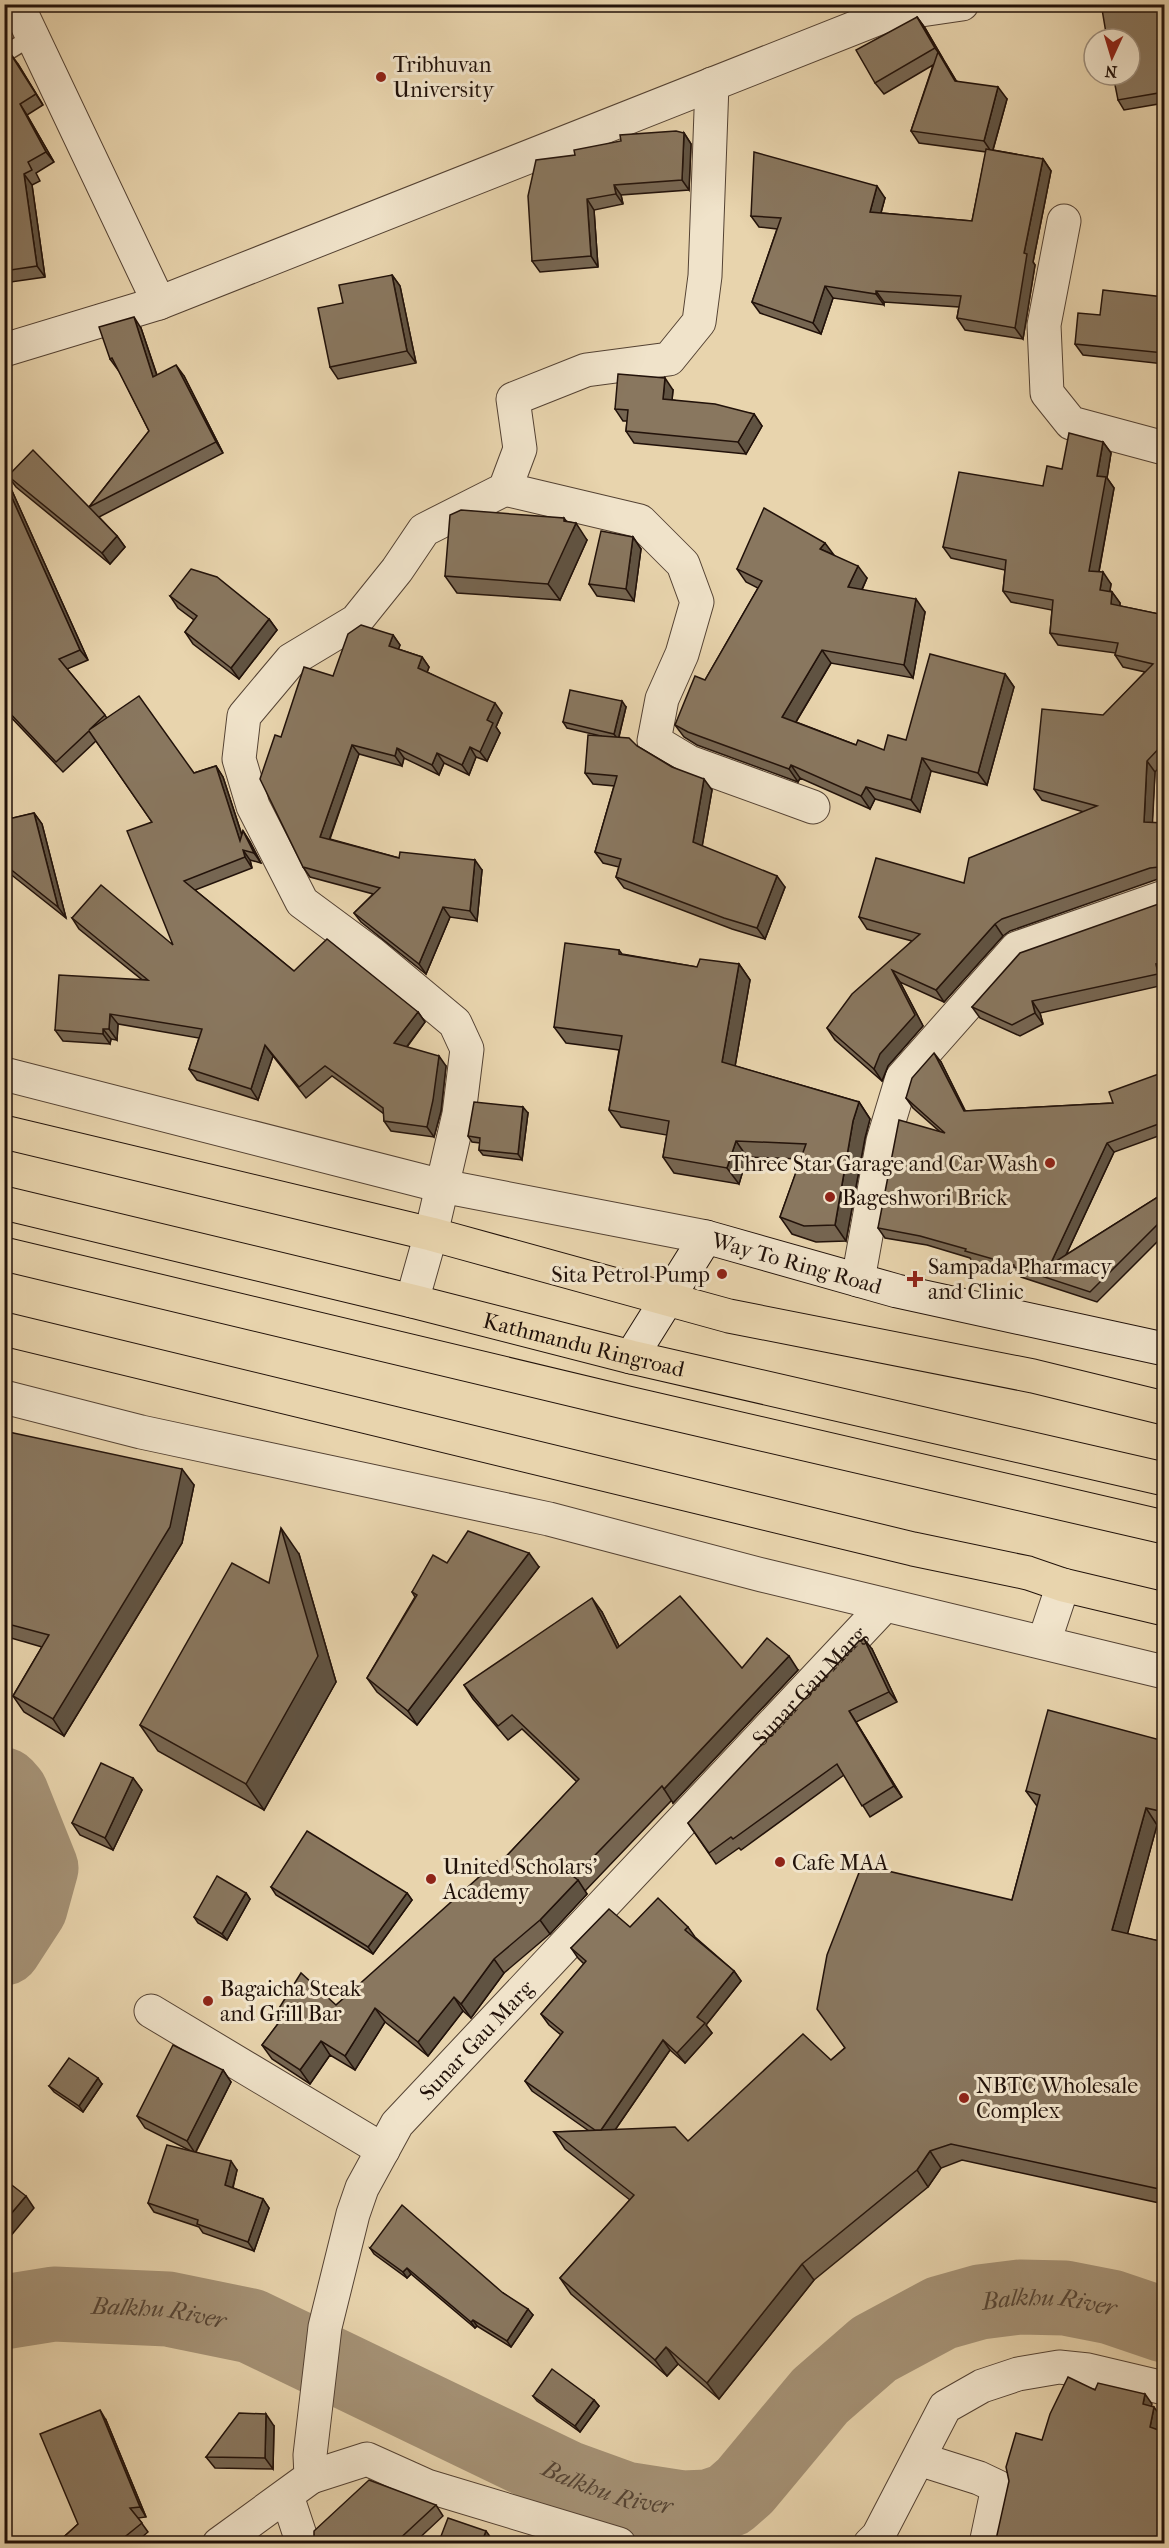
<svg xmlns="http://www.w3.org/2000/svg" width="1169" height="2548" font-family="'IM FELL French Canon',serif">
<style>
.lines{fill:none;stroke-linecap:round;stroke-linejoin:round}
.river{stroke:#a59276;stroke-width:75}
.lane-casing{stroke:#544233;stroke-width:19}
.street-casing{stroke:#544233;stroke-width:35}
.secondary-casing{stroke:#22120a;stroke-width:35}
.primary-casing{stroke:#22120a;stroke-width:35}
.highway-casing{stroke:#22120a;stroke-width:35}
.lane{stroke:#f0e3ca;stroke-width:16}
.street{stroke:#f0e3ca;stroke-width:33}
.secondary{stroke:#f0e3ca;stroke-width:33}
.primary{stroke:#e8d4ad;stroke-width:33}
.highway{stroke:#e8d4ad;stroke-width:33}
.wall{fill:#766652;stroke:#22120a;stroke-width:1.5}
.shaded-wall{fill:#605342;stroke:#22120a;stroke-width:1.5}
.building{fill:#89775f;stroke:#22120a;stroke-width:1.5}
.poi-dot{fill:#8f2418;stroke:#f0e3ca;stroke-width:2}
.labels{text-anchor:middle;stroke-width:6;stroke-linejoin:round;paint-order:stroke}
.poi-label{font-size:22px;fill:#22120a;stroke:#f0e3ca;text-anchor:start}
.street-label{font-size:22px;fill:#22120a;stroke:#f0e3ca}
.water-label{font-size:24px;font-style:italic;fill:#564535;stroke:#f0e3ca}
</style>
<rect width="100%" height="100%" fill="#e8d4ad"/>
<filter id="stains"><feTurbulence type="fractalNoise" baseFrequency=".00333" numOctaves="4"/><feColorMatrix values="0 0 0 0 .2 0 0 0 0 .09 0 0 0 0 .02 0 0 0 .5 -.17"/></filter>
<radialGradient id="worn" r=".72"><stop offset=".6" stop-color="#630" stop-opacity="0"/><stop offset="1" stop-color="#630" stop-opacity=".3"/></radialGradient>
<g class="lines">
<!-- river -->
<g class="river">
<path d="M 4,1785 L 11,1793 L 41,1868 L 30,1908 L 4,1948"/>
<path id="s1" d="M 4,2312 L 54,2304 L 168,2309 L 251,2326 L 567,2478 L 625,2499 L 683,2508 L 708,2507 L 729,2500 L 745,2486 L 820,2396 L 874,2349 L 941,2313 L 980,2302 L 1020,2297 L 1065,2298 L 1111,2307 L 1164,2325"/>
</g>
<defs>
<path id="lane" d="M 4,54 L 32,37"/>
<g id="street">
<path d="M 17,4 L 159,303 L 887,15 L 962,4"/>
<path d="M 1064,221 L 1044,325 L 1047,393 L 1071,423 L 1164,448"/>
<path d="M 4,350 L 159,303"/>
<path d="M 505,489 L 640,521 L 683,564 L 697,602 L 682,654 L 662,699 L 654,741 L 689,762 L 813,807"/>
<path d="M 4,1074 L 442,1186 L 706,1237"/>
<path d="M 858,1280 L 883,1141 L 902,1078 L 1017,948 L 1164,897"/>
<path d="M 412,1301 L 431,1234 L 459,1114 L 467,1049 L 455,1023 L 371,953 L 302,902 L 253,806 L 239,759 L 244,716 L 291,660 L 356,621 L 397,570 L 424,530 L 505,489 L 520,449 L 513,399 L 586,370 L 669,359 L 699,322 L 705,276 L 712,84"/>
<path d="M 4,1397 L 141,1432 L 549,1519 L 762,1575 L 1164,1672"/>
<path d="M 1044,1642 L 1063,1585"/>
<path d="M 151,2011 L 383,2150"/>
<path d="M 919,2459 L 979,2478 L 998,2487 L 986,2544"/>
<path d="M 311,2477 L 367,2459 L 427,2486 L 619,2544"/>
<path d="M 287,2496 L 303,2544"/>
<path id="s2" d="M 219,2544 L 311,2477 L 310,2455 L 325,2327 L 353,2214 L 362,2188 L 397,2124 L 885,1605"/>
<path d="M 870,2544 L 878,2536 L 945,2407 L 982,2386 L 1018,2374 L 1059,2367 L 1088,2370 L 1164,2388"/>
</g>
<g id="secondary">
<path id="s3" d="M 631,1357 L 706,1237 L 897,1291 L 1164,1349"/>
</g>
<g id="primary">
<path d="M 4,1132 L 431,1234 L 729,1316 L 1033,1376 L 1164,1408"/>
<path d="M 4,1329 L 913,1549 L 1028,1573 L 1063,1585 L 1164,1609"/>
</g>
<g id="highway">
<path id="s4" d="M 4,1203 L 412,1301 L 631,1357 L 1164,1479"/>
<path d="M 4,1254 L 628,1403 L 1164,1527"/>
</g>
</defs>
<!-- lane casing -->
<use href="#lane" class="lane-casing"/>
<!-- street casing -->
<use href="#street" class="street-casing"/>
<!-- secondary casing -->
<use href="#secondary" class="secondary-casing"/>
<!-- primary casing -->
<use href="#primary" class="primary-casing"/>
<!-- highway casing -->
<use href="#highway" class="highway-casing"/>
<!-- lane -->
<use href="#lane" class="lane"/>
<!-- street -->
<use href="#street" class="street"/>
<!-- secondary -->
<use href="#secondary" class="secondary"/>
<!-- primary -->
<use href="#primary" class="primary"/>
<!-- highway -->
<use href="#highway" class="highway"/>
</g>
<!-- wall -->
<g class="wall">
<path d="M 1164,4 L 1164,103 L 1124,110 L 1118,100 Z"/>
<path d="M 917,17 L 925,28 L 956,81 L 1007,99 L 993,150 L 1043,159 L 1051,171 L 1033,262 L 1035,265 L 1023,339 L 965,330 L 957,318 L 959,307 L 884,302 L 884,305 L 833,298 L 821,334 L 760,313 L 752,302 L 777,229 L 759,227 L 751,216 L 885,198 L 881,213 L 972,221 L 986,152 L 919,143 L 911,131 L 933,65 L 884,94 L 875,83 Z"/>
<path d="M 4,57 L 18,64 L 43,105 L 27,115 L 54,162 L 36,173 L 40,181 L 32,185 L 45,277 L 4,283 Z"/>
<path d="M 684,133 L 691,144 L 689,190 L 621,195 L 623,204 L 594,210 L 598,267 L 540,272 L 532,261 L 575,155 Z"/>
<path d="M 392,275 L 400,286 L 416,363 L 338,379 L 330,367 L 343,303 Z"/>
<path d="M 1164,297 L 1164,364 L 1083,355 L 1075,344 L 1100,315 Z"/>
<path d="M 141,328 L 157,375 L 184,376 L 223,453 L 99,517 L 117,536 L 125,547 L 110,564 L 16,487 L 8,476 L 89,507 L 149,431 L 118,369 L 118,370 L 110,359 Z"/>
<path d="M 673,390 L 672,400 L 754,414 L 762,426 L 746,454 L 634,443 L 626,431 L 627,421 L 623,421 L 615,409 Z"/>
<path d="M 1103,442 L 1111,453 L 1107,478 L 1114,488 L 1099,572 L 1111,584 L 1110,591 L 1112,592 L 1120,603 L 1120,606 L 1164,615 L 1164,762 L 1155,772 L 1152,823 L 1164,823 L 1164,879 L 1158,879 L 1010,931 L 1003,936 L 944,1002 L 900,982 L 923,1026 L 888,1066 L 882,1081 L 835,1040 L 827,1028 L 912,941 L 867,929 L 859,917 L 964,883 L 1084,812 L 1042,800 L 1034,789 L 1145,672 L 1123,667 L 1115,655 L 1116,653 L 1058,645 L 1050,633 L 1052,610 L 1011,602 L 1003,591 L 1005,570 L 951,558 L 943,547 L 1043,486 L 1062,469 Z"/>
<path d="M 4,480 L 12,491 L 88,660 L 67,669 L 107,718 L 194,773 L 216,766 L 223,777 L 242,835 L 243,831 L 250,842 L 261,863 L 250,860 L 252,868 L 195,890 L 294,971 L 418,1012 L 425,1022 L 407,1047 L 446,1066 L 441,1111 L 434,1137 L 391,1131 L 384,1121 L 384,1114 L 332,1076 L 306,1098 L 273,1056 L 258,1100 L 197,1080 L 189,1069 L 199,1038 L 118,1024 L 117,1040 L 111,1039 L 110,1044 L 63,1041 L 55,1030 L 141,979 L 79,929 L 72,918 L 173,945 L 152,822 L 96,741 L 63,772 L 4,710 Z"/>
<path d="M 567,522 L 587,540 L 560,600 L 457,593 L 445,576 Z"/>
<path d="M 633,537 L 641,549 L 634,601 L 597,596 L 589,584 Z"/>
<path d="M 833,555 L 867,578 L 862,590 L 925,612 L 913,678 L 831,663 L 796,722 L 856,745 L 884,750 L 906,740 L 1005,674 L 1014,687 L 987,785 L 931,771 L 920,812 L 875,799 L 870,809 L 800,778 L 798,782 L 697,745 L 684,737 L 675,725 L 705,680 L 758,588 L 746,582 L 737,569 Z"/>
<path d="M 170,596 L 269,619 L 277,630 L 239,679 L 193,644 L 185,632 L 194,620 L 178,608 Z"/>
<path d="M 393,635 L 400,645 L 398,649 L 422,657 L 429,667 L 427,672 L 502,713 L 496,727 L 500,733 L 487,761 L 476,757 L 469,775 L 444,763 L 439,775 L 404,758 L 402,766 L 359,754 L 330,839 L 399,858 L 482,870 L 477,921 L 450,917 L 426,974 L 361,922 L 354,913 L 373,894 L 310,877 L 303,867 L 281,737 L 333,676 Z"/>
<path d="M 626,707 L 619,737 L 637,746 L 712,790 L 702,846 L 785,887 L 765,939 L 732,929 L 624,888 L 616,877 L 619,867 L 603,863 L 595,852 L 614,786 L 593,784 L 585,773 L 601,736 L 567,728 L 563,722 Z"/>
<path d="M 34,813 L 42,824 L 66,918 L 4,869 L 4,820 Z"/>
<path d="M 1164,902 L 1164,985 L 1040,1013 L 1043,1024 L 1020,1036 L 980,1018 L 972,1007 Z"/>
<path d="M 619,950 L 622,954 L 697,967 L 739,964 L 750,980 L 735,1066 L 859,1102 L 870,1119 L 865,1138 L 846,1241 L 816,1242 L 792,1234 L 780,1217 L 801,1159 L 747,1157 L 739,1184 L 674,1173 L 663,1157 L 667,1135 L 621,1127 L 609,1110 L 619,1050 L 566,1043 L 554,1027 Z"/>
<path d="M 941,1062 L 965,1111 L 1113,1103 L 1164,1072 L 1164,1134 L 1114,1152 L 1066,1255 L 1164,1193 L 1164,1235 L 1097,1302 L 1021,1277 L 1019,1274 L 972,1261 L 970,1258 L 927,1245 L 885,1238 L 878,1228 L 939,1131 L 913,1108 L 906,1098 Z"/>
<path d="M 528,1113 L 522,1160 L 483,1155 L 479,1150 L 480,1143 L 472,1142 L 468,1136 Z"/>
<path d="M 4,1431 L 194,1485 L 182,1543 L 64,1736 L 24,1712 L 13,1696 L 42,1647 L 4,1636 Z"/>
<path d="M 299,1554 L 336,1682 L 264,1810 L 158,1751 L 140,1725 L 269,1583 Z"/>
<path d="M 447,1563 L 539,1567 L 417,1725 L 377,1692 L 367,1678 L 415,1597 L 412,1592 Z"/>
<path d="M 602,1612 L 619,1646 L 742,1668 L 798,1670 L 673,1803 L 672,1800 L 585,1891 L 587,1894 L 550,1934 L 504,1973 L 471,2018 L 463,2011 L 428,2056 L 385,2022 L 355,2070 L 330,2055 L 310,2084 L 272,2059 L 262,2045 L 281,2020 L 276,2013 L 336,2005 L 499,1864 L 577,1782 L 522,1729 L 508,1740 L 473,1699 L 464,1685 Z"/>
<path d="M 872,1649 L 897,1702 L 856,1722 L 902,1797 L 870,1817 L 844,1775 L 741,1850 L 739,1848 L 716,1864 L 688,1823 Z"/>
<path d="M 1164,1741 L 1164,1826 L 1157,1825 L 1127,1934 L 1164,1942 L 1164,2204 L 962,2160 L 941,2168 L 928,2187 L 814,2280 L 719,2399 L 678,2364 L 667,2376 L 571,2294 L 560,2278 L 630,2200 L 565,2149 L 554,2132 L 589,2131 L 532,2091 L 525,2081 L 561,2035 L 549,2025 L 541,2014 L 584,1964 L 578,1958 L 571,1948 L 630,1927 L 688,1927 L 695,1937 L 734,1971 L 741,1981 L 706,2025 L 712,2033 L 685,2063 L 670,2050 L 615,2130 L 688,2141 L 831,2060 L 1012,1900 L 1037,1806 L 1026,1791 Z"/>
<path d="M 133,1778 L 142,1790 L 113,1850 L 80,1835 L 72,1823 Z"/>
<path d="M 271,1887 L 407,1893 L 412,1900 L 373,1954 L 276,1895 Z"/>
<path d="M 246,1893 L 250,1899 L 227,1940 L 198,1923 L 194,1917 Z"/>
<path d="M 223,2070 L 231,2082 L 196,2152 L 237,2170 L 233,2188 L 263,2199 L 269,2208 L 254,2251 L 203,2233 L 199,2227 L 154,2212 L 148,2203 L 193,2152 L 145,2128 L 137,2116 Z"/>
<path d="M 102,2084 L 83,2112 L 54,2092 L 49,2086 Z"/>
<path d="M 370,2248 L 503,2293 L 533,2315 L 511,2347 L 477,2326 L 475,2328 L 411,2274 L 407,2278 L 374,2254 Z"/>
<path d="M 533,2396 L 594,2400 L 599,2406 L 580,2432 L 537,2401 Z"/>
<path d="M 106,2420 L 146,2517 L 138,2518 L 148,2532 L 134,2544 L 56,2544 L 78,2524 Z"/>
<path d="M 274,2426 L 273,2469 L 215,2468 L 206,2457 Z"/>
<path d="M 436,2505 L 443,2516 L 413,2544 L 318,2544 L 314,2537 Z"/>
</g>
<!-- shaded-wall -->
<g class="shaded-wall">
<path d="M 917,17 L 925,28 L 943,59 L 935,48 Z"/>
<path d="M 938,52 L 946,64 L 963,92 L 955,81 Z"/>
<path d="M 10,53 L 18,64 L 43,105 L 36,94 Z"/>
<path d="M 998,87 L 1007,99 L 992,153 L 984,141 Z"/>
<path d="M 20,104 L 27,115 L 54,162 L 46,152 Z"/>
<path d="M 684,133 L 691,144 L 689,190 L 682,180 Z"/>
<path d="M 1043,159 L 1051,171 L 1033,262 L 1035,265 L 1023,339 L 1015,328 L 1024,253 Z"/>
<path d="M 24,174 L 32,185 L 45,277 L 37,266 Z"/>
<path d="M 614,185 L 621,195 L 623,204 L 616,194 Z"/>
<path d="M 877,186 L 885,198 L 878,223 L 870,212 Z"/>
<path d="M 587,199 L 594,210 L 598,267 L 591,256 Z"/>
<path d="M 392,275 L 400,286 L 416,363 L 407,351 Z"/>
<path d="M 825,286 L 833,298 L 821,334 L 813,323 Z"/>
<path d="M 876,291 L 884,302 L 884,305 L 876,294 Z"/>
<path d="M 134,317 L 141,328 L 161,388 L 153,377 Z"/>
<path d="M 176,365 L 184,376 L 223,453 L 216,442 Z"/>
<path d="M 665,378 L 673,390 L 671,411 L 663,399 Z"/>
<path d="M 754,414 L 762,426 L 746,454 L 738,442 Z"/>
<path d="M 1103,442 L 1111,453 L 1107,478 L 1114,488 L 1097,582 L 1089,571 L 1097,476 Z"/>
<path d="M 4,480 L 12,491 L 88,660 L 80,650 Z"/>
<path d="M 564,518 L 573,530 L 576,523 L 587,540 L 560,600 L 548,584 Z"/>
<path d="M 117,536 L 125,547 L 110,564 L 102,553 Z"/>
<path d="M 633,537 L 641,549 L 634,601 L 626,589 Z"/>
<path d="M 825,543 L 834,555 L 820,549 Z"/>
<path d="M 858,566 L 867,578 L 857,600 L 848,587 Z"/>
<path d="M 1103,572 L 1111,584 L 1108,602 L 1100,590 Z"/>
<path d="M 1112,592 L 1120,603 L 1119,615 L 1111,604 Z"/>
<path d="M 916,599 L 925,612 L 913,678 L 904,665 Z"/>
<path d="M 269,619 L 277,630 L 239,679 L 231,668 Z"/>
<path d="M 393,635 L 400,645 L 396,656 L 389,646 Z"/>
<path d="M 822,650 L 831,663 L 791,730 L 782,717 Z"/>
<path d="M 422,657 L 429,667 L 425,678 L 418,668 Z"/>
<path d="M 1005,674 L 1014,687 L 987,785 L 978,773 Z"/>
<path d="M 622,701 L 626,707 L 618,740 L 614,734 Z"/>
<path d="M 495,703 L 502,713 L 496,727 L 500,733 L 487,761 L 480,752 L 487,720 Z"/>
<path d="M 352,745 L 359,754 L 327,846 L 320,837 Z"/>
<path d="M 470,747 L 476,757 L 469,775 L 462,765 Z"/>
<path d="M 397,748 L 404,758 L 402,766 L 395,756 Z"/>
<path d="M 437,753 L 444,763 L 439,775 L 432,765 Z"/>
<path d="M 922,758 L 931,771 L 920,812 L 911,800 Z"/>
<path d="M 1147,761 L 1155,772 L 1152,833 L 1144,822 Z"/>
<path d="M 791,765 L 800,778 L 798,782 L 789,769 Z"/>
<path d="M 216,766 L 223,777 L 247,851 L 240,841 Z"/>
<path d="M 704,779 L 712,790 L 701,853 L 693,842 Z"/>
<path d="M 866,787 L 875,799 L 870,809 L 861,796 Z"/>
<path d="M 34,813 L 42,824 L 66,918 L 58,907 Z"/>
<path d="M 243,831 L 250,842 L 261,863 L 254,853 Z"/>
<path d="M 243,850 L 250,860 L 252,868 L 245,857 Z"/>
<path d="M 475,860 L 482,870 L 477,921 L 470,911 Z"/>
<path d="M 777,876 L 785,887 L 765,939 L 757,928 Z"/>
<path d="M 443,907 L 450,917 L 426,974 L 419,964 Z"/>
<path d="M 995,924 L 1003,936 L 944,1002 L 936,990 Z"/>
<path d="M 739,964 L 750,980 L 733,1078 L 722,1062 Z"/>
<path d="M 1156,964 L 1164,976 L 1164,984 L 1158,974 Z"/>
<path d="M 892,970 L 900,982 L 923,1026 L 888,1066 L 882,1081 L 874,1069 Z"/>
<path d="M 1032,1001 L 1040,1013 L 1043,1024 L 1035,1013 Z"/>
<path d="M 418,1012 L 425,1022 L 402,1053 L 394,1043 Z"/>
<path d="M 110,1014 L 118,1024 L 117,1040 L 109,1029 Z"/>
<path d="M 103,1029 L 111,1039 L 110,1044 L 103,1034 Z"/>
<path d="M 265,1045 L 273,1056 L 258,1100 L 251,1089 Z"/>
<path d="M 934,1053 L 941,1062 L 970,1120 L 964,1111 Z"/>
<path d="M 439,1056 L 446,1066 L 441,1111 L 434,1137 L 427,1127 Z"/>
<path d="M 859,1102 L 870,1119 L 865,1138 L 846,1241 L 835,1225 L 853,1121 Z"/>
<path d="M 523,1107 L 528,1113 L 522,1160 L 518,1154 Z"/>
<path d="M 736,1141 L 747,1157 L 739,1184 L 727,1168 Z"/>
<path d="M 1107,1143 L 1114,1152 L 1057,1274 L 1050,1265 Z"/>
<path d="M 182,1469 L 194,1485 L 182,1543 L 64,1736 L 53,1719 Z"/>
<path d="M 281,1528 L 299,1554 L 336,1682 L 264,1810 L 246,1784 Z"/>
<path d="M 529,1553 L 539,1567 L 417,1725 L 408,1711 Z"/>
<path d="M 592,1598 L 602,1612 L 627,1662 L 617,1648 Z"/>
<path d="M 864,1639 L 872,1649 L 897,1702 L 889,1692 Z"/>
<path d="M 789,1656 L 798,1670 L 673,1803 L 664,1789 Z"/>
<path d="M 849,1711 L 856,1722 L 902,1797 L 894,1786 Z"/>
<path d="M 133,1778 L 142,1790 L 113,1850 L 105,1838 Z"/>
<path d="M 1146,1808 L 1157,1825 L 1124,1947 L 1112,1930 Z"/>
<path d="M 578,1880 L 587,1894 L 550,1934 L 540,1920 Z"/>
<path d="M 246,1893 L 250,1899 L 227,1940 L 222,1934 Z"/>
<path d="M 407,1893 L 412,1900 L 373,1954 L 368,1947 Z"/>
<path d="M 494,1959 L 504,1973 L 471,2018 L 461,2004 Z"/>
<path d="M 734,1971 L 741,1981 L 706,2025 L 712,2033 L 685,2063 L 677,2053 L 697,2017 Z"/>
<path d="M 454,1997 L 463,2011 L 428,2056 L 418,2042 Z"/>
<path d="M 375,2008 L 385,2022 L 355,2070 L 345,2056 Z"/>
<path d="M 663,2040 L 670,2050 L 606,2143 L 599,2133 Z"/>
<path d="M 321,2041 L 330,2055 L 310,2084 L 300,2070 Z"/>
<path d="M 223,2070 L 231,2082 L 195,2153 L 187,2141 Z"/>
<path d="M 98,2078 L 102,2084 L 83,2112 L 79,2106 Z"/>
<path d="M 930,2151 L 941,2168 L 928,2187 L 917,2170 Z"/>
<path d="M 231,2161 L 237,2170 L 231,2194 L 225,2185 Z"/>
<path d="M 26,2196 L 34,2208 L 4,2244 L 4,2222 Z"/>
<path d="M 263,2199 L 269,2208 L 254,2251 L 248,2242 Z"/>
<path d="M 802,2264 L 814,2280 L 719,2399 L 707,2383 Z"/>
<path d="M 407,2268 L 411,2274 L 407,2278 L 403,2272 Z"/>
<path d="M 528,2309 L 533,2315 L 511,2347 L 507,2341 Z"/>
<path d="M 473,2320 L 477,2326 L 475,2328 L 471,2322 Z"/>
<path d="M 666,2347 L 678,2364 L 667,2376 L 655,2360 Z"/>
<path d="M 1145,2394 L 1152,2404 L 1150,2415 L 1143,2404 Z"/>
<path d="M 594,2400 L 599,2406 L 580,2432 L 575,2426 Z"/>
<path d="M 1154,2407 L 1161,2417 L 1157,2438 L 1150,2427 Z"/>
<path d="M 100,2410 L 106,2420 L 146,2517 L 140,2507 Z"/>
<path d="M 266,2414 L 274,2426 L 273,2469 L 265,2458 Z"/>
<path d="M 486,2531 L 494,2542 L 493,2544 L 481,2544 Z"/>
</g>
<!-- building -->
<g class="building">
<path d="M 1131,4 L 1164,4 L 1164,92 L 1118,100 L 1113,75 L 1130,75 L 1130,39 L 1107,39 L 1102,9 Z"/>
<path d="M 917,17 L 935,48 L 875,83 L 856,50 Z"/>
<path d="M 938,52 L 955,81 L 998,87 L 984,141 L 911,131 Z"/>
<path d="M 10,53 L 36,94 L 20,104 L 46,152 L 28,162 L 32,170 L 24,174 L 37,266 L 4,271 L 4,57 Z"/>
<path d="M 676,131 L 684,133 L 682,180 L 614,185 L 616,194 L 587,199 L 591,256 L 532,261 L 528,196 L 536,160 L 575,155 L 574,150 L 621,141 L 620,135 Z"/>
<path d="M 986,149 L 1043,159 L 1024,253 L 1027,254 L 1015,328 L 957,318 L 961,296 L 876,291 L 876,294 L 825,286 L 813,323 L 752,302 L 781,218 L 751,216 L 754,152 L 877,186 L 870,212 L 972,221 Z"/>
<path d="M 392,275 L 407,351 L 330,367 L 318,308 L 343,303 L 339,285 Z"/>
<path d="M 1103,290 L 1164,297 L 1164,353 L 1075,344 L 1078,313 L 1100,315 Z"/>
<path d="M 134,317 L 153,377 L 176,365 L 216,442 L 89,507 L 117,536 L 102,553 L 8,476 L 33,450 L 89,507 L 149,431 L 112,358 L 110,359 L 99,327 Z"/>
<path d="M 618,374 L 665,378 L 663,399 L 715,404 L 754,414 L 738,442 L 626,431 L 628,410 L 615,409 Z"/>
<path d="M 1069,433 L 1103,442 L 1097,476 L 1106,477 L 1089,571 L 1103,572 L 1100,590 L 1112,592 L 1111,604 L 1164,615 L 1164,743 L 1147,761 L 1144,822 L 1164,823 L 1164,870 L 1159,867 L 1150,868 L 1002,919 L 995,924 L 936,990 L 892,970 L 915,1015 L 880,1054 L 874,1069 L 827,1028 L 852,994 L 920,934 L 859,917 L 876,858 L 964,883 L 969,858 L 1097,806 L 1034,789 L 1042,709 L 1103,715 L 1153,664 L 1115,655 L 1118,643 L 1050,633 L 1053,600 L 1003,591 L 1006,560 L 943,547 L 959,472 L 1043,486 L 1047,466 L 1062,469 Z"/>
<path d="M 4,480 L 80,650 L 59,659 L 105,715 L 89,730 L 139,696 L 194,773 L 216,766 L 240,841 L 243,831 L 254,853 L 243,850 L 245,857 L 184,881 L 294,971 L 327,939 L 418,1012 L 394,1043 L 439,1056 L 433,1100 L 427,1127 L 384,1121 L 383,1108 L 325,1066 L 299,1087 L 265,1045 L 251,1089 L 189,1069 L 202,1029 L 110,1014 L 109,1029 L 103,1029 L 103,1034 L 55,1030 L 59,975 L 148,980 L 72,918 L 101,885 L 173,945 L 127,831 L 152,822 L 89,731 L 56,762 L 4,707 Z"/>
<path d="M 764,508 L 825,543 L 820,549 L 858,566 L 848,587 L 916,599 L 904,665 L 822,650 L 782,717 L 856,745 L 858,740 L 884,750 L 888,735 L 906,740 L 930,654 L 1005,674 L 978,773 L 922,758 L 911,800 L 866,787 L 861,796 L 791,765 L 789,769 L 688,732 L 675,725 L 695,676 L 705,680 L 762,581 L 737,569 Z"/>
<path d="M 461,510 L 564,518 L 564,521 L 576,523 L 548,584 L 445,576 L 450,515 Z"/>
<path d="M 601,531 L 633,537 L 626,589 L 589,584 Z"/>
<path d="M 191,569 L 217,577 L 269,619 L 231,668 L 185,632 L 197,616 L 170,596 Z"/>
<path d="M 361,625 L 393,635 L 389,646 L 422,657 L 418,668 L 495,703 L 487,720 L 493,723 L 480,752 L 470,747 L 462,765 L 437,753 L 432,765 L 397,748 L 395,756 L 352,745 L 320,837 L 399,858 L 400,852 L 475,860 L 470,911 L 443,907 L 419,964 L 354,913 L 380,888 L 303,867 L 260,779 L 275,735 L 281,737 L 304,667 L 333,676 L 348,634 Z"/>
<path d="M 570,690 L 622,701 L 614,734 L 563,722 Z"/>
<path d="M 588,735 L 629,738 L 637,746 L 672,767 L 704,779 L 693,842 L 777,876 L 757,928 L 724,918 L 616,877 L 621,859 L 595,852 L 617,776 L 585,773 Z"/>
<path d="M 34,813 L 58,907 L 4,864 L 4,820 Z"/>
<path d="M 1164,902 L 1164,963 L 1156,964 L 1158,974 L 1032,1001 L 1035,1013 L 1012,1025 L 972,1007 L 1020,953 Z"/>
<path d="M 565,943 L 619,950 L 619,954 L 697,967 L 700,959 L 739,964 L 722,1062 L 859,1102 L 853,1121 L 835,1225 L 804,1226 L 780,1217 L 806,1144 L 736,1141 L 727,1168 L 663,1157 L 669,1121 L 609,1110 L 622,1036 L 554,1027 Z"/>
<path d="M 934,1053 L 964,1111 L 1113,1103 L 1109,1092 L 1164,1072 L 1164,1122 L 1107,1143 L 1050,1265 L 1164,1193 L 1164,1218 L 1090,1292 L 1014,1267 L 1014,1265 L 965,1251 L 966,1249 L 920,1236 L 878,1228 L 899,1120 L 945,1133 L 906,1098 L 912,1078 Z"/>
<path d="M 474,1102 L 523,1107 L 518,1154 L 479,1150 L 480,1138 L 468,1136 Z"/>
<path d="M 4,1431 L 182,1469 L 170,1527 L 53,1719 L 13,1696 L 49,1635 L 4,1623 Z"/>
<path d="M 281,1528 L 318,1656 L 246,1784 L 140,1725 L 232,1563 L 269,1583 Z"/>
<path d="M 468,1531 L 529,1553 L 408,1711 L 367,1678 L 417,1595 L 412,1592 L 433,1555 L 447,1563 Z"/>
<path d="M 680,1596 L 742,1668 L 767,1638 L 789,1656 L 664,1789 L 662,1786 L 574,1877 L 578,1880 L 540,1920 L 494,1959 L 461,2004 L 454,1997 L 418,2042 L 375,2008 L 345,2056 L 321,2041 L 300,2070 L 262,2045 L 283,2017 L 276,2013 L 301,1973 L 336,2005 L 497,1861 L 499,1864 L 579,1779 L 512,1715 L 498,1726 L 464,1685 L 592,1598 L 617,1648 Z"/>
<path d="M 864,1639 L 889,1692 L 849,1711 L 894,1786 L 862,1806 L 837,1764 L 733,1839 L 731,1837 L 709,1853 L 688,1823 L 859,1641 Z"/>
<path d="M 1048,1710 L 1164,1741 L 1164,1812 L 1146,1808 L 1112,1930 L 1164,1942 L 1164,2190 L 951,2144 L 930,2151 L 917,2170 L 802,2264 L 707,2383 L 666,2347 L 655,2360 L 560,2278 L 634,2195 L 554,2132 L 675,2127 L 688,2141 L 803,2034 L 831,2060 L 845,2048 L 817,2009 L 827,1955 L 862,1865 L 1012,1900 L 1040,1795 L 1026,1791 Z"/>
<path d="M 101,1763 L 133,1778 L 105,1838 L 72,1823 Z"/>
<path d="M 307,1831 L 407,1893 L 368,1947 L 271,1887 Z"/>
<path d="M 217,1876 L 246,1893 L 222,1934 L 194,1917 Z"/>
<path d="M 658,1898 L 688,1927 L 685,1930 L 734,1971 L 697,2017 L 705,2023 L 677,2053 L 663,2040 L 601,2130 L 595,2130 L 525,2081 L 563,2032 L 541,2014 L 586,1961 L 571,1948 L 609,1909 L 630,1927 Z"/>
<path d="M 173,2045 L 223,2070 L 187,2141 L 137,2116 Z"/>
<path d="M 69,2058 L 98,2078 L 79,2106 L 49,2086 Z"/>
<path d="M 167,2145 L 231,2161 L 225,2185 L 263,2199 L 248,2242 L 197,2224 L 198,2220 L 148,2203 Z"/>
<path d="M 4,2179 L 26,2196 L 4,2222 Z"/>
<path d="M 402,2205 L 503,2293 L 528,2309 L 507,2341 L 473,2320 L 471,2322 L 407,2268 L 403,2272 L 370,2248 Z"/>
<path d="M 552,2369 L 594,2400 L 575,2426 L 533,2396 Z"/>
<path d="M 1068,2377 L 1095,2390 L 1098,2383 L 1145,2394 L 1143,2404 L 1154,2407 L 1150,2427 L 1164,2432 L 1164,2544 L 995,2544 L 1009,2481 L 1006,2467 L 1016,2433 L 1042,2440 L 1050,2414 Z"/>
<path d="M 100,2410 L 140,2507 L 130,2508 L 142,2523 L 116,2544 L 56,2544 L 78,2524 L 40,2434 Z"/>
<path d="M 239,2413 L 266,2414 L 265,2458 L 206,2457 Z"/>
<path d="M 369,2480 L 436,2505 L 394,2544 L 320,2544 L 314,2537 L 314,2531 Z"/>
<path d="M 448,2518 L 486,2531 L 481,2544 L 438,2544 Z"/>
</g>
<!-- markers -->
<g class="poi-dot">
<circle cx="381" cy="77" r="6"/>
<circle cx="1050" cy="1163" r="6"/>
<circle cx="830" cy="1197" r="6"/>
<circle cx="722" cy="1274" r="6"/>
<path d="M912 1270h6v6h6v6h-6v6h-6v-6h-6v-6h6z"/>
<circle cx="780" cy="1862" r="6"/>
<circle cx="431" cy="1879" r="6"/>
<circle cx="208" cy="2001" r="6"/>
<circle cx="964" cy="2098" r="6"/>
</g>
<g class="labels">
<!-- poi labels -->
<g class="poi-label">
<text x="393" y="72">Tribhuvan<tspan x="393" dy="25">University</tspan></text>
<text x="1038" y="1171" text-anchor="end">Three Star Garage and Car Wash</text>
<text x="842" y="1205">Bageshwori Brick</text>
<text x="928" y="1274">Sampada Pharmacy<tspan x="928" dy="25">and Clinic</tspan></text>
<text x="710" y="1282" text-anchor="end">Sita Petrol Pump</text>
<text x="792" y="1870">Cafe MAA</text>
<text x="443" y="1874">United Scholars'<tspan x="443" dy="25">Academy</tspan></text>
<text x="220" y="1996">Bagaicha Steak<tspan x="220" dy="25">and Grill Bar</tspan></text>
<text x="976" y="2093">NBTC Wholesale<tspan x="976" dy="25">Complex</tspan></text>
</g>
<!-- street labels -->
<g class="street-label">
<text dy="8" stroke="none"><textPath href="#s3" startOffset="236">Way To Ring Road</textPath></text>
<text dy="8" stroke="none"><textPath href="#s4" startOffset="597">Kathmandu Ringroad</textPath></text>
<text dy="8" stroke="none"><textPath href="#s2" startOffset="1083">Sunar Gau Marg</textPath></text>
<text dy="8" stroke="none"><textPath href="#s2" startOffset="597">Sunar Gau Marg</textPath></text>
</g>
<!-- water labels -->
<g class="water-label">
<text dy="8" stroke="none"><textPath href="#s1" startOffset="1164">Balkhu River</textPath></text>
<text dy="8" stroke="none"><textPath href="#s1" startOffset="156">Balkhu River</textPath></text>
<text dy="8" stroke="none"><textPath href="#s1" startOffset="642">Balkhu River</textPath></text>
</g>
</g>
<!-- margin -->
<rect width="1169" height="2548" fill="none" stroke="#e8d4ad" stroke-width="24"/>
<rect x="6" y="6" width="1157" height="2536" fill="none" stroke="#22120a" stroke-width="3"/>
<rect x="12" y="12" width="1145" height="2524" fill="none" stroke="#22120a" stroke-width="1.5"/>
<!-- north arrow -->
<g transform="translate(1112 57) rotate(184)"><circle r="28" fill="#f0e3ca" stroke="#9e8f7d" stroke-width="1.5"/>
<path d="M0-4.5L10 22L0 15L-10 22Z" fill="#8f2418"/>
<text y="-9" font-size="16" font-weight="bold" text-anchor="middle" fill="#22120a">N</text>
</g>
<rect width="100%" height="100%" filter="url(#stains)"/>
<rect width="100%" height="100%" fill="url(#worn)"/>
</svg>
